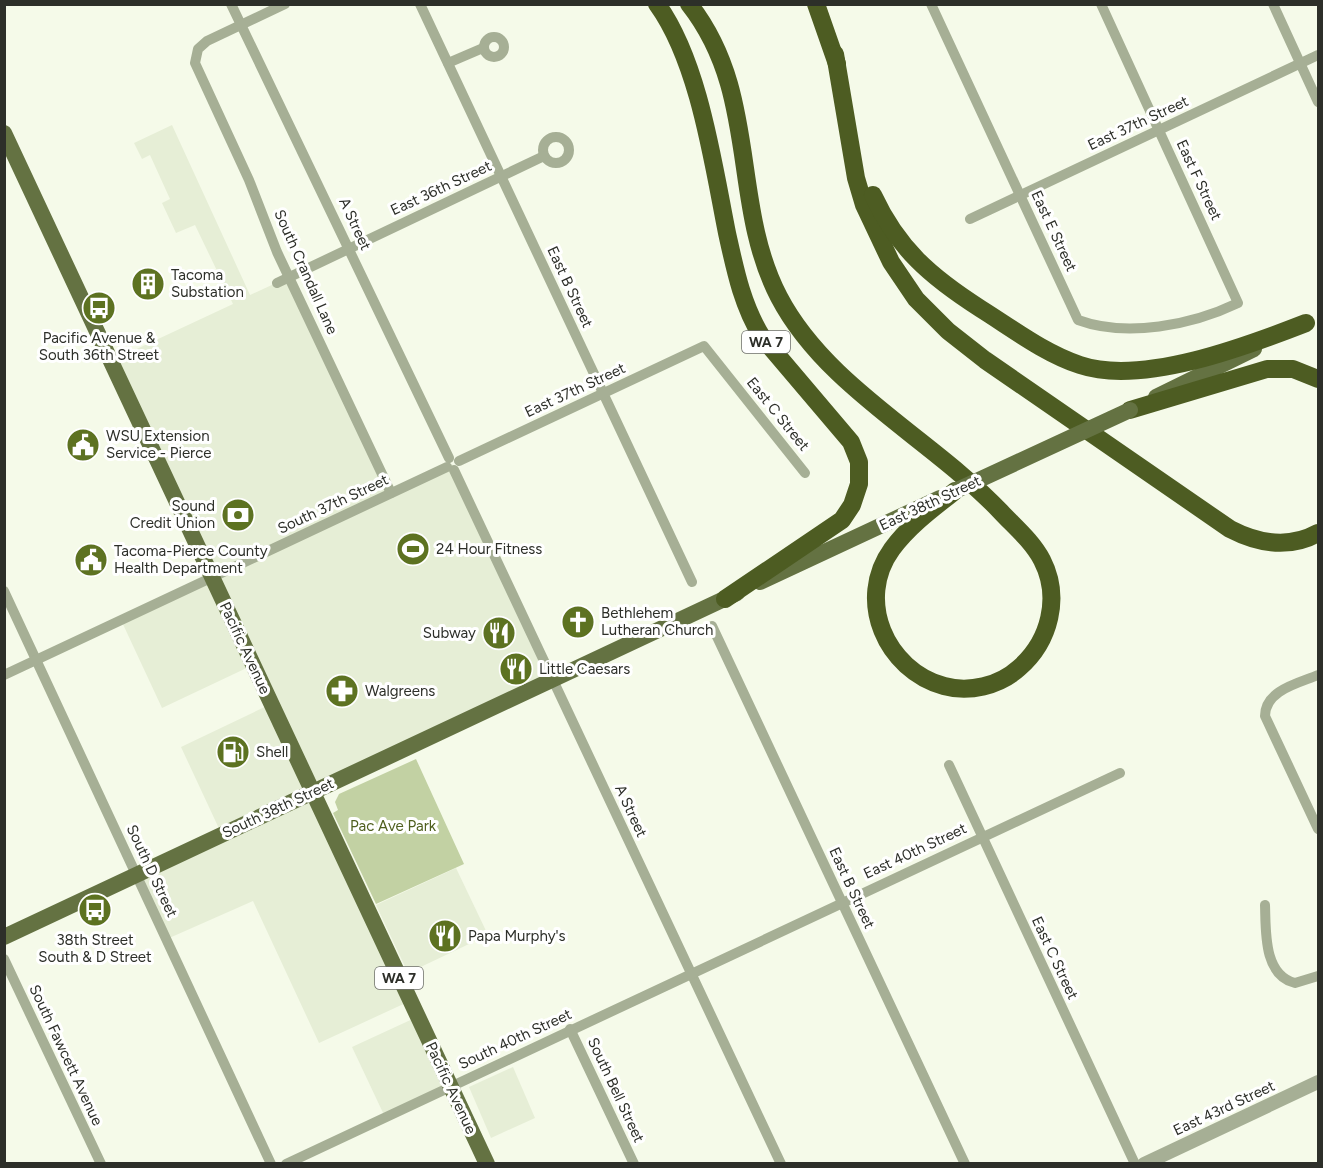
<svg xmlns="http://www.w3.org/2000/svg" width="1323" height="1168" font-family="Figtree,sans-serif">
<style>
.built{fill:#e6eed6}
.green{fill:#c2d1a3}
.lines{fill:none;stroke-linecap:round;stroke-linejoin:round}
.minor{stroke:#a6af95;stroke-width:10}
.tertiary{stroke:#a6af95;stroke-width:14}
.primary{stroke:#647242;stroke-width:16}
.motorway{stroke:#4d5c22;stroke-width:18}
.primary-bridge{stroke:#647242;stroke-width:16}
.labels{text-anchor:middle;stroke-width:6;stroke-linejoin:round;paint-order:stroke}
.shield{fill:#fff;stroke:#6c6d69;stroke-width:1.5}
.shield-label{font-size:14px;font-weight:bold;fill:#2d2f29}
.street-label{font-size:15px;fill:#2d2f29;stroke:#fff}
.poi-label{font-size:15px;fill:#2d2f29;stroke:#fff;text-anchor:start}
.park-label{font-size:15px;fill:#4f5f1e;stroke:#fff}
</style>
<rect width="100%" height="100%" fill="#f5fae9"/>
<!-- built -->
<g class="built">
<path d="M 172,125 L 250,295 L 289,277 L 391,493 L 452,464 L 553,680 L 312,792 L 410,1001 L 319,1043 L 253,901 L 167,939 L 137,874 L 222,835 L 181,747 L 271,704 L 253,665 L 162,708 L 121,620 L 211,577 L 111,361 L 233,304 L 195,225 L 176,233 L 162,203 L 170,199 L 150,155 L 142,159 L 134,143 Z"/>
<path d="M 456,868 L 488,935 L 408,973 L 376,905 Z"/>
<path d="M 417,1017 L 450,1086 L 385,1117 L 352,1047 Z"/>
<path d="M 513,1067 L 535,1118 L 491,1138 L 469,1087 Z"/>
</g>
<!-- green -->
<path class="green" d="M 416,759 L 464,864 L 376,904 L 333,813 L 338,810 L 335,802 L 339,794 Z"/>
<g class="lines">
<!-- minor -->
<g class="minor">
<path d="M 231,4 L 449,458"/>
<path d="M 285,4 L 207,41 L 198,49 L 195,63 L 249,180 L 277,252 L 391,493"/>
<path d="M 420,4 L 692,582"/>
<path d="M 931,4 L 1078,320 C 1127,338 1192,325 1238,303 L 1101,4"/>
<path d="M 1273,4 L 1318,102"/>
<circle cx="494" cy="47" r="10"/>
<path d="M 448,63 L 483,48"/>
<circle cx="556" cy="150" r="13"/>
<path d="M 970,219 L 1318,55"/>
<path d="M 277,283 L 544,156"/>
<path d="M 459,461 L 704,346 L 805,473"/>
<path d="M 454,470 L 781,1164"/>
<path d="M 4,591 L 271,1164"/>
<path d="M 712,626 L 965,1164"/>
<path d="M 4,675 L 447,467"/>
<path d="M 1318,675 C 1299,683 1265,690 1265,716 L 1318,829"/>
<path d="M 949,765 L 1135,1164"/>
<path d="M 1265,905 C 1266,930 1263,975 1295,983 L 1318,976"/>
<path d="M 4,959 L 101,1164"/>
<path d="M 570,1029 L 634,1164"/>
<path d="M 286,1164 L 1120,773"/>
</g>
<!-- tertiary -->
<path class="tertiary" d="M 1144,1164 L 1318,1082"/>
<!-- primary -->
<g class="primary">
<path d="M 4,133 L 487,1164"/>
<path d="M 1156,397 L 1254,349"/>
<path d="M 760,582 L 940,498"/>
<path d="M 4,937 L 737,593"/>
</g>
<!-- motorway -->
<g class="motorway">
<path d="M 657,4 C 699,62 713,163 727,233 C 735,269 742,305 762,337 L 851,442 L 859,462 L 859,484 L 852,505 L 842,520 L 725,599"/>
<path d="M 689,4 C 760,94 730,203 779,297 C 826,387 932,439 1001,512 C 1015,527 1032,541 1042,560 C 1061,597 1050,641 1019,668 C 999,686 969,693 944,686 C 886,670 855,600 892,549 C 909,526 932,509 955,491"/>
<path d="M 816,4 L 837,64"/>
<path d="M 835,54 L 856,178 L 864,205 L 891,262 L 916,299 L 948,331 L 985,360 L 1230,529 C 1259,544 1289,549 1318,533"/>
<path d="M 873,195 C 898,249 931,277 981,309 C 1013,329 1044,353 1080,365 C 1142,386 1247,346 1306,323"/>
<path d="M 1130,410 L 1267,369 L 1293,369 L 1318,379"/>
</g>
<!-- primary-bridge -->
<path class="primary-bridge" d="M 955,491 L 1130,410"/>
</g>
<!-- icons -->
<defs>
<symbol id="building-disc" viewBox="-11 -11 22 22"><circle r="9.5" fill="#5d7221" stroke="#fff"/><path d="M-4-6H4V6H1V3H-1V6H-4ZM-2.5-4.3h1.7v1.8h-1.7ZM.8-4.3h1.7v1.8H.8ZM-2.5-1h1.7V.8h-1.7ZM.8-1h1.7V.8H.8Z" fill="#fff"/></symbol>
<symbol id="bus-disc" viewBox="-11 -11 22 22"><circle r="9.5" fill="#5d7221" stroke="#fff"/><path d="M-5-6H5V4H4V6H2V4H-2V6H-4V4H-5ZM-3.5-4V0h7V-4ZM-3.5 1.2v1.5H-2V1.2ZM2 1.2v1.5H3.5V1.2Z" fill="#fff"/></symbol>
<symbol id="civic-disc" viewBox="-11 -11 22 22"><circle r="9.5" fill="#5d7221" stroke="#fff"/><path d="M-.6-6.5H3V-4.5H.6V-3L4-1V1h2V6H-6V1h2V-1L-.6-3ZM-1.2 2.5V6h2.4V2.5Z" fill="#fff"/></symbol>
<symbol id="bank-disc" viewBox="-11 -11 22 22"><circle r="9.5" fill="#5d7221" stroke="#fff"/><path d="M-6-4H6V4H-6ZM0-2.3a2.3 2.3 0 1 0 0 4.6a2.3 2.3 0 1 0 0-4.6Z" fill="#fff"/></symbol>
<symbol id="stadium-disc" viewBox="-11 -11 22 22"><circle r="9.5" fill="#5d7221" stroke="#fff"/><path d="M0-5a6.5 5 0 1 0 0 10a6.5 5 0 1 0 0-10ZM-3.5-1.8h7v3.6h-7Z" fill="#fff"/></symbol>
<symbol id="church-disc" viewBox="-11 -11 22 22"><circle r="9.5" fill="#5d7221" stroke="#fff"/><path d="M-1.2-6h2.4v3.5h3.3v2.4h-3.3V6h-2.4V-.1h-3.3v-2.4h3.3Z" fill="#fff"/></symbol>
<symbol id="restaurant-disc" viewBox="-11 -11 22 22"><circle r="9.5" fill="#5d7221" stroke="#fff"/><path d="M-5-6h1v4h1v-4h1v4h1v-4h1v5L-1.5 .5V6h-2V.5L-5-1ZM5-6V6H3V1.5H1.5Q1.5-4 5-6Z" fill="#fff"/></symbol>
<symbol id="pharmacy-disc" viewBox="-11 -11 22 22"><circle r="9.5" fill="#5d7221" stroke="#fff"/><path d="M-2-6h4v4h4v4h-4v4h-4v-4h-4v-4h4Z" fill="#fff"/></symbol>
<symbol id="fuel-disc" viewBox="-11 -11 22 22"><circle r="9.5" fill="#5d7221" stroke="#fff"/><path d="M-5.5-6h7V0h2V4h1.3V-2.5L3-4.5l.8-.8L6-3V5H2.5V1h-1V6h-7ZM-4.2-4.7v3.2H.2V-4.7Z" fill="#fff"/></symbol>
</defs>
<g fill-rule="evenodd">
<use href="#building-disc" x="129" y="265" width="38" height="38"/>
<use href="#bus-disc" x="80" y="289" width="38" height="38"/>
<use href="#civic-disc" x="64" y="426" width="38" height="38"/>
<use href="#bank-disc" x="219" y="496" width="38" height="38"/>
<use href="#stadium-disc" x="394" y="530" width="38" height="38"/>
<use href="#civic-disc" x="72" y="541" width="38" height="38"/>
<use href="#church-disc" x="559" y="603" width="38" height="38"/>
<use href="#restaurant-disc" x="480" y="614" width="38" height="38"/>
<use href="#restaurant-disc" x="497" y="650" width="38" height="38"/>
<use href="#pharmacy-disc" x="323" y="672" width="38" height="38"/>
<use href="#fuel-disc" x="214" y="733" width="38" height="38"/>
<use href="#bus-disc" x="76" y="891" width="38" height="38"/>
<use href="#restaurant-disc" x="426" y="917" width="38" height="38"/>
</g>
<g class="labels">
<!-- shield labels -->
<g class="shield">
<rect x="742" y="331" width="48" height="22" rx="4.5"/>
<rect x="375" y="967" width="48" height="22" rx="4.5"/>
</g>
<g class="shield-label">
<text x="766" y="347">WA 7</text>
<text x="399" y="983">WA 7</text>
</g>
<!-- street labels -->
<g class="street-label">
<text transform="translate(1138 123) rotate(-25)" y="5">East 37th Street</text>
<text transform="translate(1199 180) rotate(65)" y="5">East F Street</text>
<text transform="translate(441 188) rotate(-25)" y="5">East 36th Street</text>
<text transform="translate(355 224) rotate(65)" y="5">A Street</text>
<text transform="translate(1054 231) rotate(65)" y="5">East E Street</text>
<text transform="translate(306 272) rotate(66)" y="5">South Crandall Lane</text>
<text transform="translate(570 287) rotate(65)" y="5">East B Street</text>
<text transform="translate(575 390) rotate(-25)" y="5">East 37th Street</text>
<text transform="translate(778 414) rotate(51)" y="5">East C Street</text>
<text transform="translate(930 503) rotate(-25)" y="5">East 38th Street</text>
<text transform="translate(333 504) rotate(-25)" y="5">South 37th Street</text>
<text transform="translate(245 648) rotate(65)" y="5">Pacific Avenue</text>
<text transform="translate(278 808) rotate(-25)" y="5">South 38th Street</text>
<text transform="translate(631 811) rotate(65)" y="5">A Street</text>
<text transform="translate(915 851) rotate(-25)" y="5">East 40th Street</text>
<text transform="translate(152 871) rotate(65)" y="5">South D Street</text>
<text transform="translate(852 888) rotate(65)" y="5">East B Street</text>
<text transform="translate(1055 958) rotate(65)" y="5">East C Street</text>
<text transform="translate(515 1039) rotate(-25)" y="5">South 40th Street</text>
<text transform="translate(66 1055) rotate(65)" y="5">South Fawcett Avenue</text>
<text transform="translate(451 1088) rotate(65)" y="5">Pacific Avenue</text>
<text transform="translate(616 1090) rotate(65)" y="5">South Bell Street</text>
<text transform="translate(1224 1108) rotate(-25)" y="5">East 43rd Street</text>
</g>
<!-- poi labels -->
<g class="poi-label">
<text x="171" y="280">Tacoma<tspan x="171" dy="17">Substation</tspan></text>
<text x="99" y="343" text-anchor="middle">Pacific Avenue &amp;<tspan x="99" dy="17">South 36th Street</tspan></text>
<text x="106" y="441">WSU Extension<tspan x="106" dy="17">Service - Pierce</tspan></text>
<text x="215" y="511" text-anchor="end">Sound<tspan x="215" dy="17">Credit Union</tspan></text>
<text x="436" y="554">24 Hour Fitness</text>
<text x="114" y="556">Tacoma-Pierce County<tspan x="114" dy="17">Health Department</tspan></text>
<text x="601" y="618">Bethlehem<tspan x="601" dy="17">Lutheran Church</tspan></text>
<text x="476" y="638" text-anchor="end">Subway</text>
<text x="539" y="674">Little Caesars</text>
<text x="365" y="696">Walgreens</text>
<text x="256" y="757">Shell</text>
<text x="468" y="941">Papa Murphy's</text>
<text x="95" y="945" text-anchor="middle">38th Street<tspan x="95" dy="17">South &amp; D Street</tspan></text>
</g>
<!-- park labels -->
<g class="park-label">
<text x="393" y="831">Pac Ave Park</text>
</g>
</g>
<!-- border -->
<rect width="1323" height="1168" fill="none" stroke="#2d2f29" stroke-width="12"/>
</svg>
